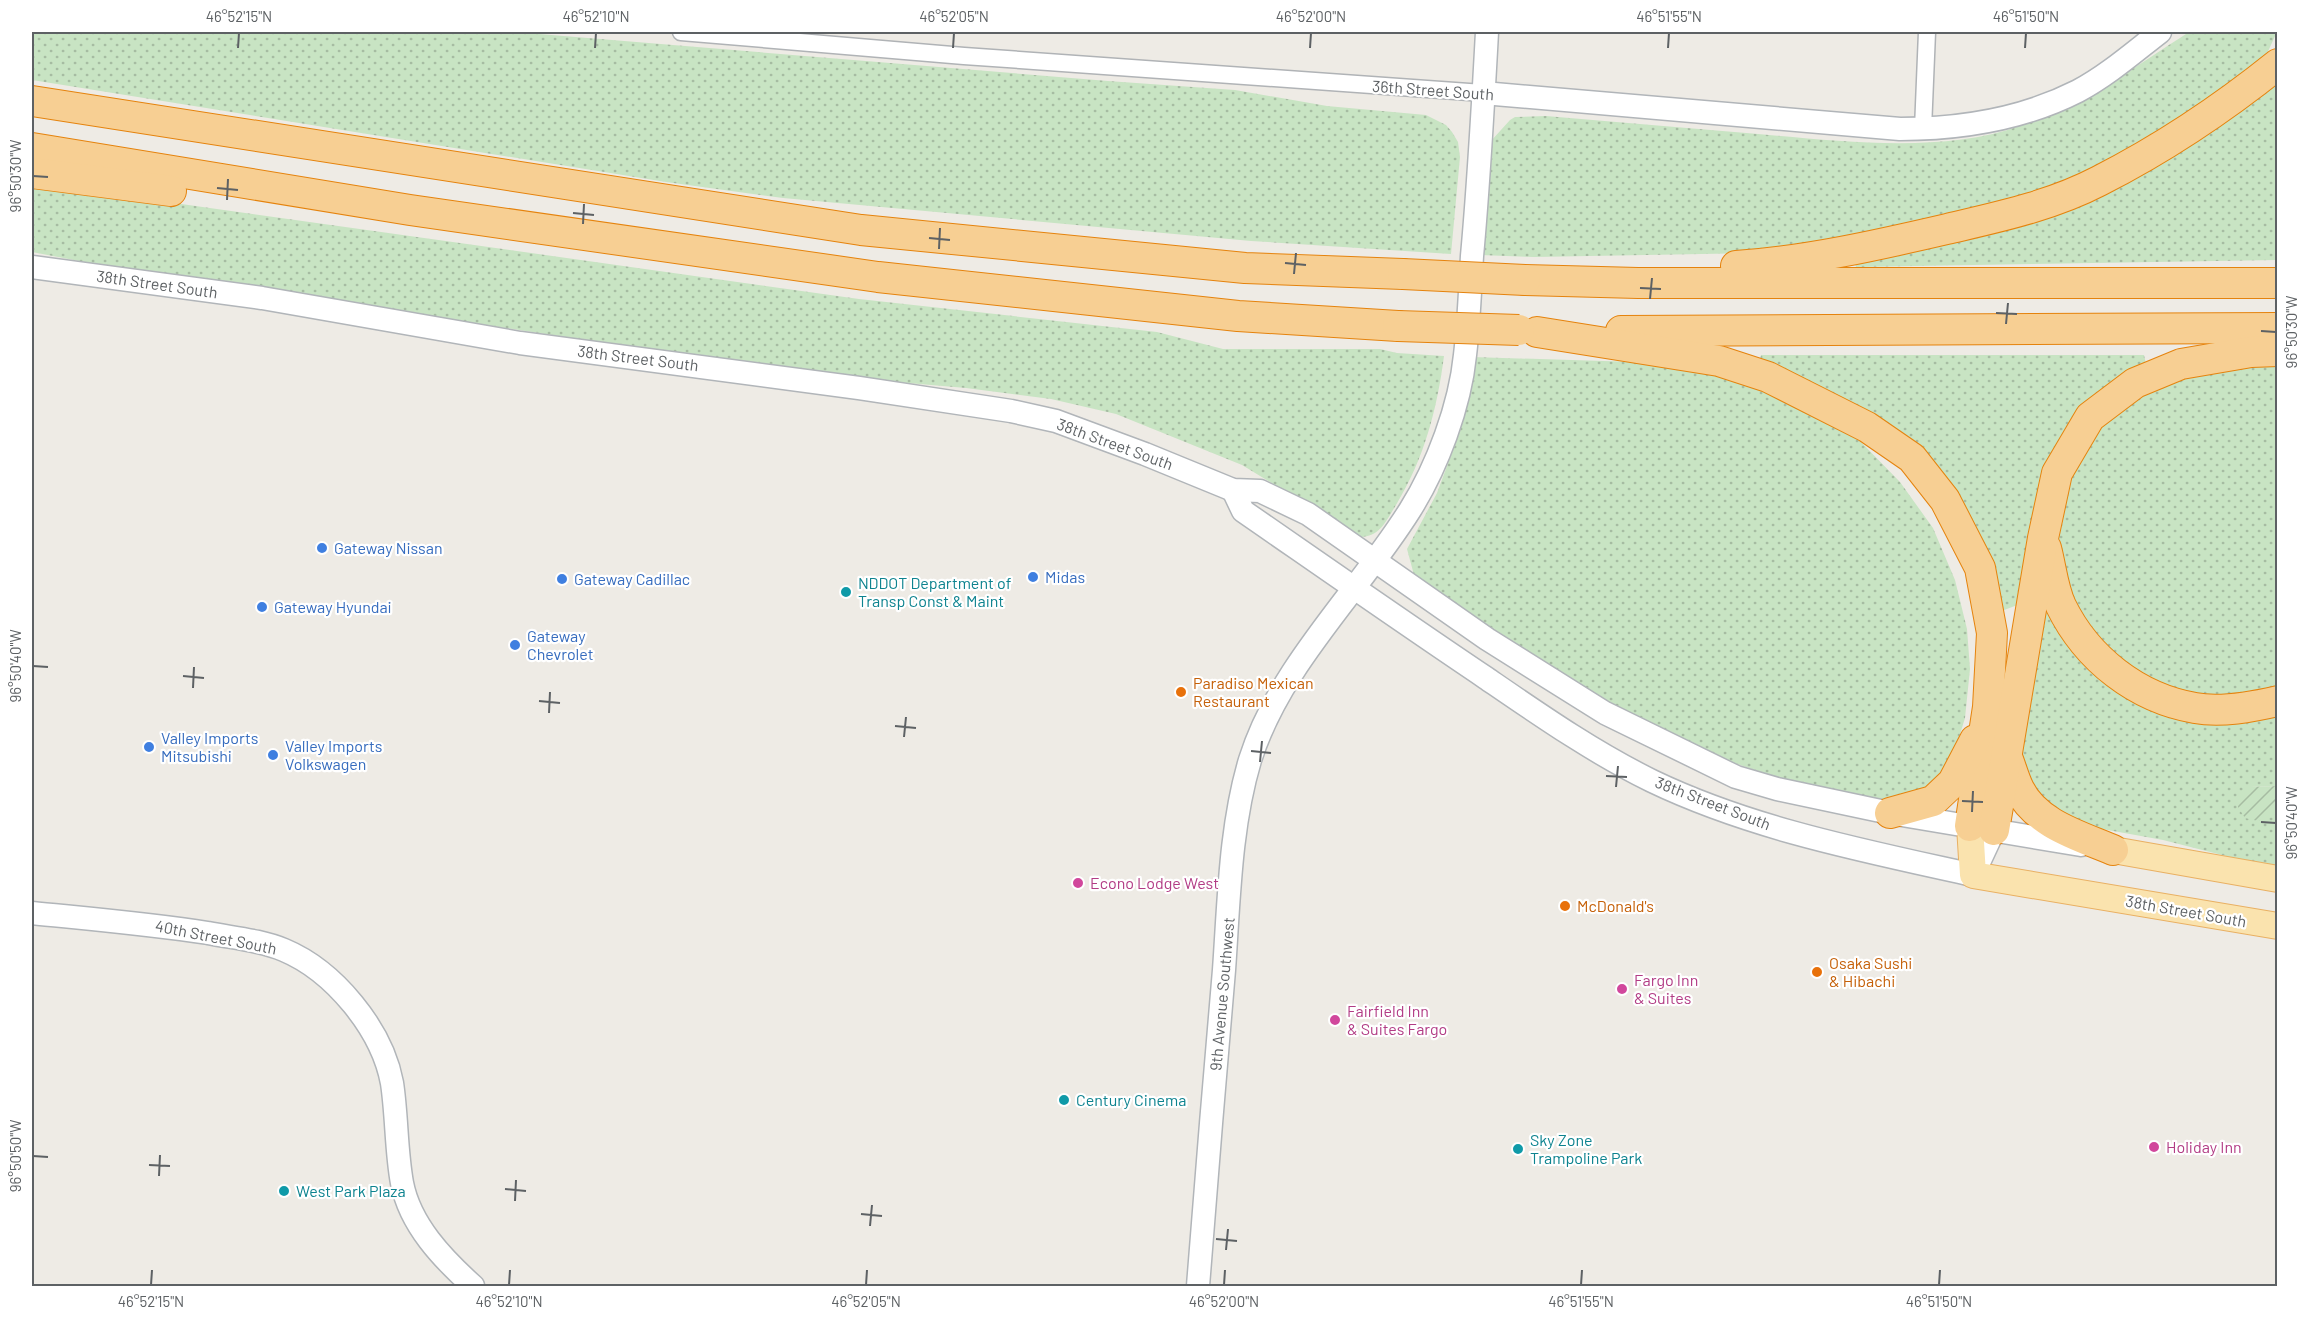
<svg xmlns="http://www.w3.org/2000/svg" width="2309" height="1318" font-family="Barlow,sans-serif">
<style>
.grass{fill:url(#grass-dots)}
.garden{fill:url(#garden-furrows)}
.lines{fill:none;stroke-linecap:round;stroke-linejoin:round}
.street-casing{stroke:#b0b3b6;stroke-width:19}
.secondary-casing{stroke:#b1b5b9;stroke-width:25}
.primary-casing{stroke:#e9b063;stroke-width:28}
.highway-casing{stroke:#e5830d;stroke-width:32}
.street{stroke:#fff;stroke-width:16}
.secondary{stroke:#fff;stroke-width:22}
.primary{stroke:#fae3ae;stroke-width:26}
.highway{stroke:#f7cf93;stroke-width:30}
.highway-bridge-casing{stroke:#e5830d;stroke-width:32;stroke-linecap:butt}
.highway-bridge{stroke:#f7cf93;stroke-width:30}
.ticks{fill:none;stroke:#5d6164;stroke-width:2}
.shop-dot{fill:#3f7fe0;stroke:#fff;stroke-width:2}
.culture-dot{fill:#0f9aa8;stroke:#fff;stroke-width:2}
.food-dot{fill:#e8710a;stroke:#fff;stroke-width:2}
.hotel-dot{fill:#d1479c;stroke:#fff;stroke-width:2}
.labels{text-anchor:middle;stroke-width:4.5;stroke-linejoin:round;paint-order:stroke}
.street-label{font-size:16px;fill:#5d6164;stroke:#fff}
.shop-label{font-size:16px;fill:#366cbe;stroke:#fff;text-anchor:start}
.culture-label{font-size:16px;fill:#0d838f;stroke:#fff;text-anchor:start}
.food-label{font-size:16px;fill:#c56008;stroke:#fff;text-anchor:start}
.hotel-label{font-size:16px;fill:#b23c85;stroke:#fff;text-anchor:start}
.neatline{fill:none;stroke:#5d6164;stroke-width:2}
.ticks-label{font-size:15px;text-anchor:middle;fill:#5d6164}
</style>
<defs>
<pattern id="grass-dots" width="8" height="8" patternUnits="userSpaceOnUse" patternTransform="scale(1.5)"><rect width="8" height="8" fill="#c8e4c3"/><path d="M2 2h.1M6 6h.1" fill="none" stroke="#a6bca2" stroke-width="1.8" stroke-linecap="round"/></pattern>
<pattern id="garden-furrows" width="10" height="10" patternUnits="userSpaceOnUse" patternTransform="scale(1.5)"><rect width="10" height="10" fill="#c8e4c3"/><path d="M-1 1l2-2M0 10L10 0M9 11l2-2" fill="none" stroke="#a6bca2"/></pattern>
</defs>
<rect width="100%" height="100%" fill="#eeebe5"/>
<!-- grass -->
<g class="grass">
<path d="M 32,32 L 515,32 L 1108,81 L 1235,90 L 1327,106 L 1426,115 L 1446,125 L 1452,132 L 1458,142 L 1460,157 L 1451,254 L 1251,241 L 783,198 L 666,182 L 32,80 Z"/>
<path d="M 2189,32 L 2275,32 L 2276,34 L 2265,58 L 2121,162 L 2004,209 L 1758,253 L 1534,257 L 1480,255 L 1491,141 L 1510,120 L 1515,117 L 1546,116 C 1616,122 1687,128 1758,134 C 1841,141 1940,154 2020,126 C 2082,105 2135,67 2189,32 Z"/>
<path d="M 2269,84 L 2277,84 L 2277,260 L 1856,267 L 1853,258 L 2117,188 L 2199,140 Z"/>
<path d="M 32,183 L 859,299 L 1157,332 L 1223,349 L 1380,349 L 1397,353 L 1444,356 C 1437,410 1424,459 1396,505 C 1386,521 1380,537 1360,537 L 1242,465 L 1116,414 L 1051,399 L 966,388 L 896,382 L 578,339 L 131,271 L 32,252 Z"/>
<path d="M 1761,355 L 2144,355 L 2146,364 L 2103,391 L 2020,604 L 1999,612 L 1885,427 L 1826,389 L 1759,365 Z"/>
<path d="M 1472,357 L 1636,362 L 1707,371 L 1801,405 L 1858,439 L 1900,482 L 1933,528 L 1955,580 L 1967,629 L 1970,669 L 1965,718 L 1953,757 L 1939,780 L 1915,796 L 1888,801 L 1791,782 L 1695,750 L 1613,710 L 1535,660 L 1414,575 L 1407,549 L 1437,493 L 1460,431 Z"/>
<path d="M 2277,364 L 2277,687 L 2226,699 L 2191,696 L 2123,667 L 2072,608 L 2058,567 L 2057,521 L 2066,481 L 2111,412 L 2188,373 Z"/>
<path d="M 2053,611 L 2114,687 L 2277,710 L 2277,786 L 2251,787 L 2274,814 L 2277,813 L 2277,869 L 2163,840 L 2080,825 L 2032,795 L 2017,743 L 2040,614 Z"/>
</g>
<!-- garden -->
<path class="garden" d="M 2277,786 L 2277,813 L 2258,821 L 2245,818 L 2238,807 L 2240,794 L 2251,787 Z"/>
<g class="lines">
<defs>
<g id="street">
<path d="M 681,32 L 964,56 L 1483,93"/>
<path d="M 1923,129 L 1927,32"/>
</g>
<g id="secondary">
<path d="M 1483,93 L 1900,129 C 1961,129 2023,119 2078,91 C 2108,75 2134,52 2160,32"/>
<path d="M 32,267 L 262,298 L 520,343 L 859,388 L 1011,411 L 1056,421 L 1145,454 L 1233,490 L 1260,491 L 1308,514 L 1487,639 L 1605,713 L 1736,777 L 1777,789 L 1890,813 L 2081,845"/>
<path d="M 1233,490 L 1243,511 C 1324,567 1404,623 1486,678 C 1540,715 1593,752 1652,781 C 1752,829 1865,851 1973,875 L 1994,830"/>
<path d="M 32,913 C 91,919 149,924 208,933 C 233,938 260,940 284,950 C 334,971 382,1029 392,1083 C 397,1116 396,1150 402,1183 C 410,1225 443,1259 473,1286"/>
<path d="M 1198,1286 C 1206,1181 1215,1075 1224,970 C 1229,900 1230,827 1250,760 C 1280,665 1358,593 1410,510 C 1437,467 1460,406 1465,355 C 1469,322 1470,289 1472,256 C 1479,181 1483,106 1487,32"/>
</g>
<g id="primary">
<path d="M 1970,826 L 1973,875 L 2278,926"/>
<path d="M 2113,850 L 2278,879"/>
</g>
<g id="highway">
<path d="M 32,101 L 861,230 L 1245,268 L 1403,274"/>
<path d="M 32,148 L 410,210 L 878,277 L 1238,316 L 1398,326"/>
<path d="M 32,173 L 171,191"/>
<path d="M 1736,266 C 1807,261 1878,245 1947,229 C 1998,217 2051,206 2099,181 C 2162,149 2222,109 2278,64"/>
<path d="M 1525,280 L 1638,283 L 2278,283"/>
<path d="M 1621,331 L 2278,328"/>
<path d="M 1537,332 L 1719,361 L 1768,377 L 1867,427 L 1912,458 L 1945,500 L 1980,568 L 1992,633 L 1988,707 L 1970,826"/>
<path d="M 2046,548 C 2051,567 2053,589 2061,606 C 2087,659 2137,698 2195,708 C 2221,713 2252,707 2278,701"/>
<path d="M 2007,757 C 2011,767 2014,779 2019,789 C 2036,824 2080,836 2113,850"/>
<path d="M 1890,813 L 1933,801 L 1953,782 L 1975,740"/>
<path d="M 1994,830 L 2043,538 L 2057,473 L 2090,417 L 2135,383 L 2181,364 L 2251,352 L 2278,351"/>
</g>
</defs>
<!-- street casing -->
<use href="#street" class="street-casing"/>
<!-- secondary casing -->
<use href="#secondary" class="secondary-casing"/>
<!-- primary casing -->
<use href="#primary" class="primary-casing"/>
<!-- highway casing -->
<use href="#highway" class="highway-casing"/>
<!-- street -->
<use href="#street" class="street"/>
<!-- secondary -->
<use href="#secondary" class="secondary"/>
<!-- primary -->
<use href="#primary" class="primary"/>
<!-- highway -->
<use href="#highway" class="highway"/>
<defs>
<g id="highway-bridge">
<path d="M 1403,274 L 1525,280"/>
<path d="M 1398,326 L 1519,330"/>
</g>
</defs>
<!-- highway-bridge casing -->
<use href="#highway-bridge" class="highway-bridge-casing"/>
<!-- highway-bridge -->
<use href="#highway-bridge" class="highway-bridge"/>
</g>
<!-- ticks -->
<path class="ticks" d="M 238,48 L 239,33M 595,48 L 596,33M 953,48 L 954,33M 1310,48 L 1311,33M 1668,48 L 1669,33M 2025,48 L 2026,33M 33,176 L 48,177M 217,188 L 238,190M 227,200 L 228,179M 573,213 L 594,215M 583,224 L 584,204M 929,238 L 950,240M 939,249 L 940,228M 1285,263 L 1306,265M 1294,274 L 1296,253M 1640,288 L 1661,289M 1650,299 L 1652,278M 1996,313 L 2017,314M 2006,324 L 2008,303M 2261,331 L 2276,332M 33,666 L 48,667M 183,676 L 204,678M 193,688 L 194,667M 539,701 L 560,703M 549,713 L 550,692M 895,726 L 916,728M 904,737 L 906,717M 1251,751 L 1271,753M 1260,762 L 1262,741M 1606,776 L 1627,777M 1616,787 L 1618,766M 1962,801 L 1983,802M 1972,812 L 1973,791M 2261,822 L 2276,823M 33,1156 L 48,1157M 149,1165 L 170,1166M 159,1176 L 160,1155M 505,1189 L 526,1191M 515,1201 L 516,1180M 861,1214 L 882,1216M 870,1226 L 872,1205M 1216,1239 L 1237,1241M 1226,1250 L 1228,1229M 151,1285 L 152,1270M 509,1285 L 510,1270M 866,1285 L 867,1270M 1224,1285 L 1225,1270M 1581,1285 L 1582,1270M 1939,1285 L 1940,1270"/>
<!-- markers -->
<g class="shop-dot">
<circle cx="322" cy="548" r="6"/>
<circle cx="1033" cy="577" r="6"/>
<circle cx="562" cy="579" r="6"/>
<circle cx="262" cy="607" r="6"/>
<circle cx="515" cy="645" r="6"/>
<circle cx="149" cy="747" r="6"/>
<circle cx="273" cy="755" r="6"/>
</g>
<g class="culture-dot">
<circle cx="846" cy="592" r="6"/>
<circle cx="1064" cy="1100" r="6"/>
<circle cx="1518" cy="1149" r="6"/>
<circle cx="284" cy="1191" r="6"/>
</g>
<g class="food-dot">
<circle cx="1181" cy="692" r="6"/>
<circle cx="1565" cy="906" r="6"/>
<circle cx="1817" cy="972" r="6"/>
</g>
<g class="hotel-dot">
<circle cx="1078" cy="883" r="6"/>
<circle cx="1622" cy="989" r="6"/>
<circle cx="1335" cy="1020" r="6"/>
<circle cx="2154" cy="1147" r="6"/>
</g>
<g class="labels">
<!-- street labels -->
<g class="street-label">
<text transform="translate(1433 90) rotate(4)" y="6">36th Street South</text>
<text transform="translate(157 284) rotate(8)" y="6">38th Street South</text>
<text transform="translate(638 358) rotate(7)" y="6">38th Street South</text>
<text transform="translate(1115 444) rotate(20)" y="6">38th Street South</text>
<text transform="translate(1713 803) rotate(21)" y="6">38th Street South</text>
<text transform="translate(2186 911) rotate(10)" y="6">38th Street South</text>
<text transform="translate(216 937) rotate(11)" y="6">40th Street South</text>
<text transform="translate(1222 994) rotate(-85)" y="6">9th Avenue Southwest</text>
</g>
<!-- shop labels -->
<g class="shop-label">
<text x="334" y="554">Gateway Nissan</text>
<text x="1045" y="583">Midas</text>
<text x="574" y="585">Gateway Cadillac</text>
<text x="274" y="613">Gateway Hyundai</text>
<text x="527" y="642">Gateway<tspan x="527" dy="18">Chevrolet</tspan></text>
<text x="161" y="744">Valley Imports<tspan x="161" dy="18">Mitsubishi</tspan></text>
<text x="285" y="752">Valley Imports<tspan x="285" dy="18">Volkswagen</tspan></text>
</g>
<!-- culture labels -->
<g class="culture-label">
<text x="858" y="589">NDDOT Department of<tspan x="858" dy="18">Transp Const &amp; Maint</tspan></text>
<text x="1076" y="1106">Century Cinema</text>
<text x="1530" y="1146">Sky Zone<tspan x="1530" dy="18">Trampoline Park</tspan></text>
<text x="296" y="1197">West Park Plaza</text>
</g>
<!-- food labels -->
<g class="food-label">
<text x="1193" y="689">Paradiso Mexican<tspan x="1193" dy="18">Restaurant</tspan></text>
<text x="1577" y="912">McDonald's</text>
<text x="1829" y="969">Osaka Sushi<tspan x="1829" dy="18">&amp; Hibachi</tspan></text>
</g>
<!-- hotel labels -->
<g class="hotel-label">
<text x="1090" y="889">Econo Lodge West</text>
<text x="1634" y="986">Fargo Inn<tspan x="1634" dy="18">&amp; Suites</tspan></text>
<text x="1347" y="1017">Fairfield Inn<tspan x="1347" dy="18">&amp; Suites Fargo</tspan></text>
<text x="2166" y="1153">Holiday Inn</text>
</g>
</g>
<!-- border -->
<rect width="2309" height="1318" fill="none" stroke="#ffffff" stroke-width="66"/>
<rect x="33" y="33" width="2243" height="1252" class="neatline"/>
<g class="ticks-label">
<text x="239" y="22">46°52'15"N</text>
<text x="596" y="22">46°52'10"N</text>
<text x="954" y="22">46°52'05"N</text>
<text x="1311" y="22">46°52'00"N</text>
<text x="1669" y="22">46°51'55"N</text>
<text x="2026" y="22">46°51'50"N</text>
<text transform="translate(16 176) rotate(-90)" y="5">96°50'30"W</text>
<text transform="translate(2292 332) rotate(-90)" y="5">96°50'30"W</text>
<text transform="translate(16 666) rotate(-90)" y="5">96°50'40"W</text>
<text transform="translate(2292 823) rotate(-90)" y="5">96°50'40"W</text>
<text transform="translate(16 1156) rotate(-90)" y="5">96°50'50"W</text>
<text x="151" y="1307">46°52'15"N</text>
<text x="509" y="1307">46°52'10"N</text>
<text x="866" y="1307">46°52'05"N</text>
<text x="1224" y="1307">46°52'00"N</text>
<text x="1581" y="1307">46°51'55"N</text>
<text x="1939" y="1307">46°51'50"N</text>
</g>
</svg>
